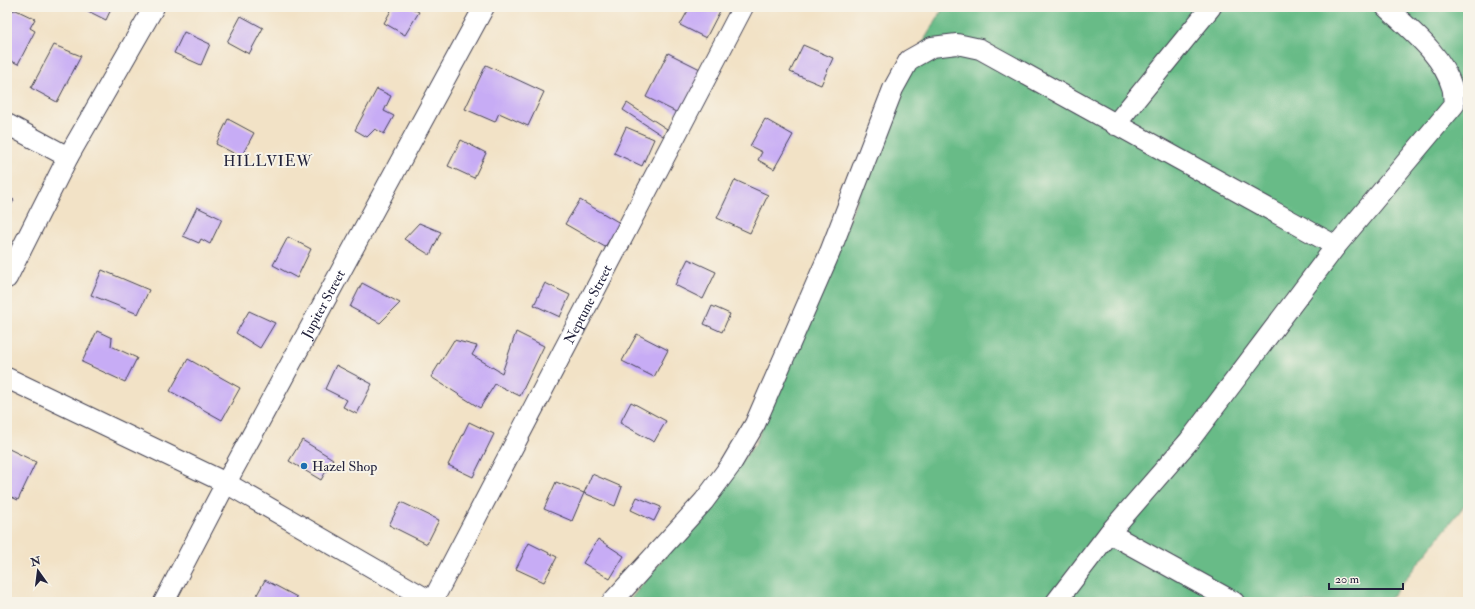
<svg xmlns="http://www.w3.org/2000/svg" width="1475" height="609" font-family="'IM FELL Double Pica',serif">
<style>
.forest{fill:#68bb87;stroke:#456e61}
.building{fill:#c7acf5}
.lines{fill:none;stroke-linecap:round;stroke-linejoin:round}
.street-casing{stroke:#413f50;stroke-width:22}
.street{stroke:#fff;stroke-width:20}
.poi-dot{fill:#1f6fb2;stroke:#f7f3e8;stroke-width:1.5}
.labels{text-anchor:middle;stroke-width:4;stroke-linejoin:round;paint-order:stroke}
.street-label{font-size:14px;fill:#22223b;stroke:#f7f3e8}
.poi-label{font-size:14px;fill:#22223b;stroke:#f7f3e8;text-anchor:start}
.neighbourhood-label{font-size:15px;letter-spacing:1px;fill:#22223b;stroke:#f7f3e8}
</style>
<rect width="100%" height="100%" fill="#f7f3e8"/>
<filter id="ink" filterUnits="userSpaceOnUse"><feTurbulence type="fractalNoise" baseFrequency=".025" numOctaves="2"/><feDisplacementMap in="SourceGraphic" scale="8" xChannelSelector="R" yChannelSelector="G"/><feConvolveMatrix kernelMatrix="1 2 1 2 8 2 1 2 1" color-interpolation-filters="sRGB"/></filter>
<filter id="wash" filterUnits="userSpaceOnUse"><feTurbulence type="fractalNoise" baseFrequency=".012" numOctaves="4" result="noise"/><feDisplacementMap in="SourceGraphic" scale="16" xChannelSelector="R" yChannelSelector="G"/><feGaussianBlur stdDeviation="0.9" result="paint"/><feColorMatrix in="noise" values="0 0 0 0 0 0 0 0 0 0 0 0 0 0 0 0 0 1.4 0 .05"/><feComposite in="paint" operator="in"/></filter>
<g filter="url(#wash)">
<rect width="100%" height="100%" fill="#f2e2c6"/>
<!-- forest -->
<path class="forest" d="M 944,7 L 1468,7 L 1468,501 L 1387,602 L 628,602 L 756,443 L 920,47 Z"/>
<g id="blocks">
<!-- building -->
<g class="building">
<path d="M 80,7 L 112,7 L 106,20 Z"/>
<path d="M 393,7 L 410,7 L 419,12 L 405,35 L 384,23 Z"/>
<path d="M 690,7 L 722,7 L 706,38 L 680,25 Z"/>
<path d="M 16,10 L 35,19 L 30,28 L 35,31 L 18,64 L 7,59 L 7,11 Z"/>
<path d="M 241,16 L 263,28 L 249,54 L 227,42 Z"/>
<path d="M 184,32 L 210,44 L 201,65 L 174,53 Z"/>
<path d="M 54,45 L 81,56 L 57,102 L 31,88 Z"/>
<path d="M 803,45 L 833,58 L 821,85 L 790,72 Z"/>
<path d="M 668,53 L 704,71 L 682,115 L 646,97 Z"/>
<path d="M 486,65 L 544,92 L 528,126 L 499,113 L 495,122 L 465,109 Z"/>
<path d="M 377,89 L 391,96 L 384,111 L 394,116 L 384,134 L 375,129 L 367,137 L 355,130 Z"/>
<path d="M 627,103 L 667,129 L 663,136 L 623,110 Z"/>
<path d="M 228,119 L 254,133 L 241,157 L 216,144 Z"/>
<path d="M 765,119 L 793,135 L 774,169 L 758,160 L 762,152 L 750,146 Z"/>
<path d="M 626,127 L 654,139 L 642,166 L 614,153 Z"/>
<path d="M 461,140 L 486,153 L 474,178 L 448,166 Z"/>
<path d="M 735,180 L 768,195 L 750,233 L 717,218 Z"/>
<path d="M 7,196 L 14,200 L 7,212 Z"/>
<path d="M 580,200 L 620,223 L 605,247 L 565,224 Z"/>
<path d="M 197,207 L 222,219 L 210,244 L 201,239 L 199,243 L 183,236 Z"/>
<path d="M 419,223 L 441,232 L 430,255 L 404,239 Z"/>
<path d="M 288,237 L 311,249 L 297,278 L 273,265 Z"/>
<path d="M 688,259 L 716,272 L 703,299 L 675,285 Z"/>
<path d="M 102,270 L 149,290 L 138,314 L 91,295 Z"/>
<path d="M 362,283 L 400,303 L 380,323 L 350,307 Z"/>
<path d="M 545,283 L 570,295 L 560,317 L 534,305 Z"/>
<path d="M 712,306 L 730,314 L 722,332 L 704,324 Z"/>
<path d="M 249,311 L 275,323 L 260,348 L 236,333 Z"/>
<path d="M 97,331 L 112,338 L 111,346 L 137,358 L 125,382 L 82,362 Z"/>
<path d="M 516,332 L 544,346 L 520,396 L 495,384 L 480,408 L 431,377 L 454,340 L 477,346 L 472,355 L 502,373 Z"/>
<path d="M 637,334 L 668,350 L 654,377 L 622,361 Z"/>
<path d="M 188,359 L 240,388 L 222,420 L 170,391 Z"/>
<path d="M 336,365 L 372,384 L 357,414 L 343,407 L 347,400 L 325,389 Z"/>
<path d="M 631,402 L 666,421 L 654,442 L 620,423 Z"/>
<path d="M 469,422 L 494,434 L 473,477 L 448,465 Z"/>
<path d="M 302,440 L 333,459 L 321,480 L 289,461 Z"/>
<path d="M 7,448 L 36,462 L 18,500 L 7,495 Z"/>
<path d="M 592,474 L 622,487 L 615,506 L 584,493 Z"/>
<path d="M 556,482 L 584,493 L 572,521 L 544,509 Z"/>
<path d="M 637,497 L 661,507 L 654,521 L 631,510 Z"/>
<path d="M 401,502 L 439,520 L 427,544 L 389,525 Z"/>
<path d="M 598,539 L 624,556 L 610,579 L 583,563 Z"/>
<path d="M 529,543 L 557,557 L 544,582 L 516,569 Z"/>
<path d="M 265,580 L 297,597 L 295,602 L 253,602 Z"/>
</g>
</g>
</g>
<g filter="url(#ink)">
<use href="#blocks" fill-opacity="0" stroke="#413f50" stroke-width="1"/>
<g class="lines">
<defs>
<g id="street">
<path d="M 7,124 L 68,157"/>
<path d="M 1115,125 L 1211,7"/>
<path d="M 7,278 L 68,157 L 154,7"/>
<path d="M 7,378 L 226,483 L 432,602"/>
<path d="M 1109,533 L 1234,602"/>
<path id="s1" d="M 164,602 L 226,483 L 484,7"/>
<path id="s2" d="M 432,602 L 743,7"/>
<path d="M 612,602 L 704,501 L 730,466 L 755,424 L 830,252 L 893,89 L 909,60 L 932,47 L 957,44 L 980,49 L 1336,246"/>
<path d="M 1056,602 L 1109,533 L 1189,441 L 1336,246 L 1454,105 C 1453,100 1454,93 1452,87 C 1442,54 1410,30 1386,7"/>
</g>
</defs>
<!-- street casing -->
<use href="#street" class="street-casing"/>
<!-- street -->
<use href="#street" class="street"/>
</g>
</g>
<!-- markers -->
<circle class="poi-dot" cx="304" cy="466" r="4"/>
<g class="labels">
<!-- street labels -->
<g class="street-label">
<text dy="5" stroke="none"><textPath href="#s1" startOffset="338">Jupiter Street</textPath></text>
<text dy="5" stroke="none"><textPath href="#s2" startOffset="336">Neptune Street</textPath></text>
</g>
<!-- poi labels -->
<g class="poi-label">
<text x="312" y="471">Hazel Shop</text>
</g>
<!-- neighbourhood labels -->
<g class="neighbourhood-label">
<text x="268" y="166">HILLVIEW</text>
</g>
</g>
<!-- margin -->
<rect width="1475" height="609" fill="none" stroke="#f7f3e8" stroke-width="24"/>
<!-- north arrow -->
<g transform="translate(38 571) rotate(346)" stroke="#f7f3e8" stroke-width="3" paint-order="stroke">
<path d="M0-3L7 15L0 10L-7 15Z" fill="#22223b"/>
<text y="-6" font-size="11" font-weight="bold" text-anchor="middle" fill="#22223b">N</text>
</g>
<!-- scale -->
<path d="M1329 583v6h74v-6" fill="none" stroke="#22223b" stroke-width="2"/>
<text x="1335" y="583" font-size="12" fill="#22223b" stroke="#f7f3e8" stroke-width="3" paint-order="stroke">20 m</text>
</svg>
